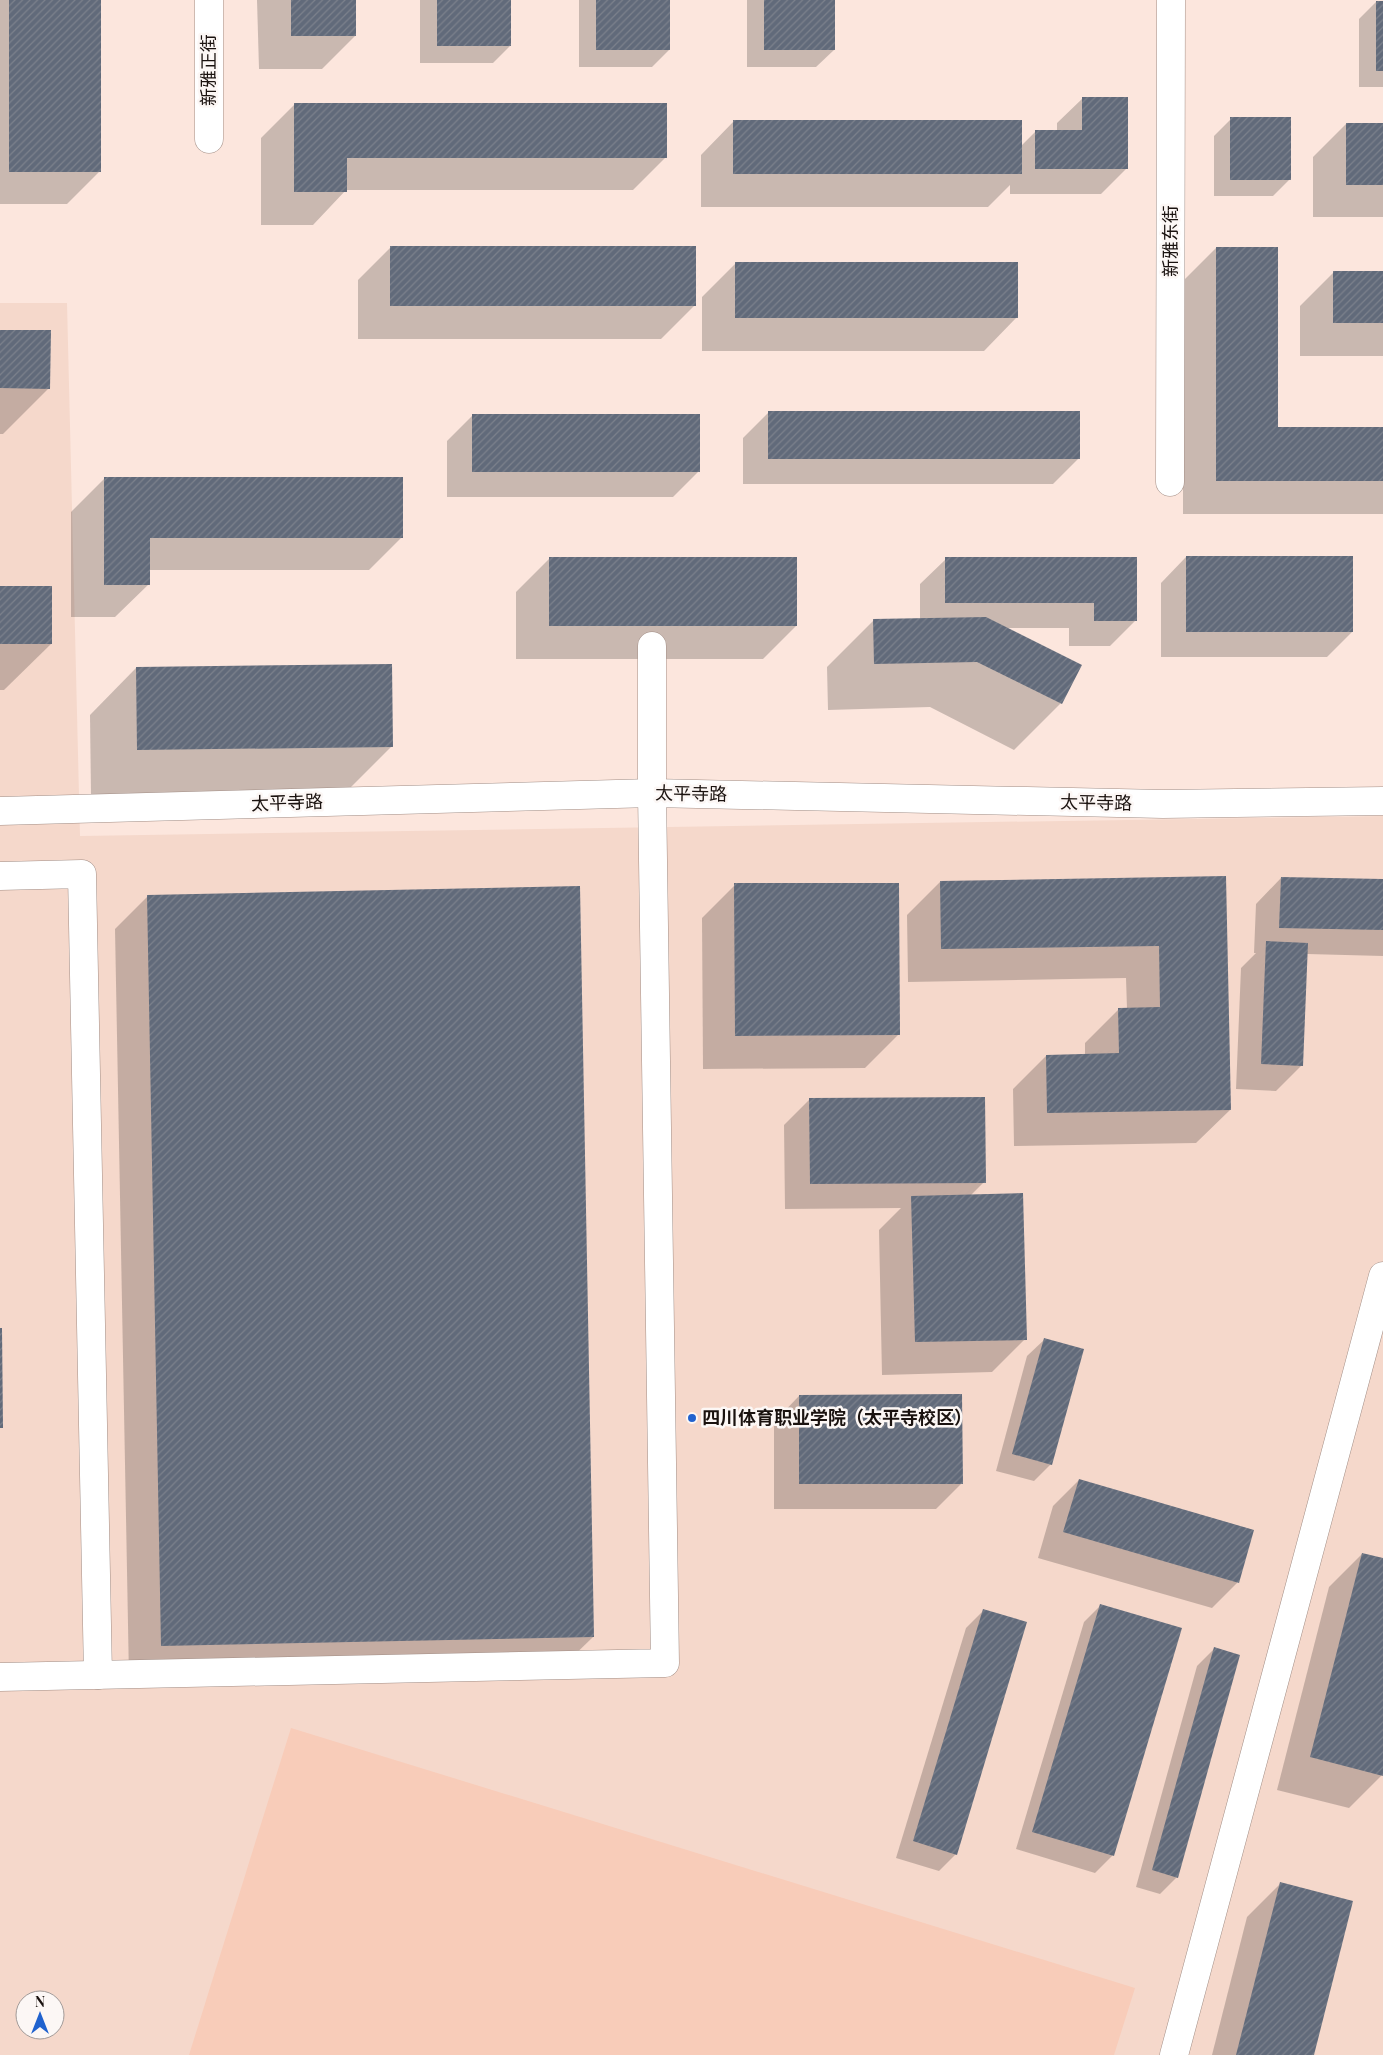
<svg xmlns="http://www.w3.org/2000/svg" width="1383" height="2055" font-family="'Playfair Display','Noto Sans SC',serif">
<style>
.built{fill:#f5d8cb;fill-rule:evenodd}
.green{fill:#f8ccb9}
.shadow{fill:#0003}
.building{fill:url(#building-hatch)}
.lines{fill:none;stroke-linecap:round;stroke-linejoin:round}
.minor-casing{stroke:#a28e86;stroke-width:29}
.minor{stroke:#fff;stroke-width:28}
.poi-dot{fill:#2062ce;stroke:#fcf7f5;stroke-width:2}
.labels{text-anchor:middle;stroke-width:5;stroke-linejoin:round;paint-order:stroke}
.street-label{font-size:18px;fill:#1a120f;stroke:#fcf7f5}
.poi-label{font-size:18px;font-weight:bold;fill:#1a120f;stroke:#fcf7f5;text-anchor:start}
</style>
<defs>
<pattern id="building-hatch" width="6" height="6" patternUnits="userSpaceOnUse" patternTransform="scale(1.25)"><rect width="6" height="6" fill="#616a7a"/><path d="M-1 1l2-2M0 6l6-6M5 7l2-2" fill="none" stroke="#7c818c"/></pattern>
</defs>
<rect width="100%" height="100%" fill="#fce6dd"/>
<!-- built -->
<path class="built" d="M 0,303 L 67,303 L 80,836 L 1383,816 L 1383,2055 L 0,2055 ZM 25,2000 L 55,2000 L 55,2030 L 25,2030 Z"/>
<!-- green -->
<path class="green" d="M 291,1728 L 1135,1988 L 1114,2055 L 189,2055 Z"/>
<!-- shadow -->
<g class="shadow">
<path d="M 0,0 L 100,0 L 100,171 L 67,204 L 0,204 Z"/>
<path d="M 257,0 L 355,0 L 355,36 L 322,69 L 259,69 Z"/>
<path d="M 420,0 L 510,0 L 510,46 L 493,63 L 420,63 Z"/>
<path d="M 579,0 L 669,0 L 669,50 L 652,67 L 579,67 Z"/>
<path d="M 747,0 L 834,0 L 834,50 L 816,67 L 747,67 Z"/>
<path d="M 1376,2 L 1383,2 L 1383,87 L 1359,87 L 1359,19 Z"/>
<path d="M 1083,98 L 1126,169 L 1101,194 L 1010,194 L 1010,185 L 988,207 L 701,207 L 701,155 L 734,121 L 1021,146 L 1036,131 L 1057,131 L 1057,123 Z"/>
<path d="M 294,105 L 666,157 L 633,190 L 346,190 L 313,225 L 261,225 L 261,138 Z"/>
<path d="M 1231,119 L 1290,179 L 1273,196 L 1214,196 L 1214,136 Z"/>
<path d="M 1346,124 L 1383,124 L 1383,217 L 1313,217 L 1313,157 Z"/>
<path d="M 391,247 L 694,306 L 661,339 L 358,339 L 358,280 Z"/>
<path d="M 1216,248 L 1277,428 L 1383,428 L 1383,514 L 1183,514 L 1183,281 Z"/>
<path d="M 735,264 L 1017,317 L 984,351 L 702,351 L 702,297 Z"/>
<path d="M 1333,273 L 1383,273 L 1383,356 L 1300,356 L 1300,306 Z"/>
<path d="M 0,331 L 49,388 L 3,434 L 0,434 Z"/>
<path d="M 769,412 L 1078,459 L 1053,484 L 743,484 L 743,438 Z"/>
<path d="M 473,415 L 698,472 L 673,497 L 447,497 L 447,441 Z"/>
<path d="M 105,478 L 402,537 L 369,570 L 149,570 L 149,584 L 115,617 L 71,617 L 71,512 Z"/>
<path d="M 1186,557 L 1352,632 L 1327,657 L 1161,657 L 1161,583 Z"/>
<path d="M 549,559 L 796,626 L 763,659 L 516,659 L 516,592 Z"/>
<path d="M 946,559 L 1136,559 L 1136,620 L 1110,646 L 1069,646 L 1069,628 L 1004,628 L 1080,666 L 1061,703 L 1014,750 L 930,707 L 828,710 L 827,667 L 873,621 L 920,620 L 920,584 Z"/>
<path d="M 0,587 L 51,644 L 4,690 L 0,690 Z"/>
<path d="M 136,668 L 392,746 L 345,793 L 91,796 L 90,715 Z"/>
<path d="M 1225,877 L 1230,1110 L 1196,1143 L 1014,1146 L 1013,1089 L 1046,1056 L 1085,1055 L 1085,1043 L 1118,1010 L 1127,1009 L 1126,978 L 908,982 L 907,915 L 940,882 Z"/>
<path d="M 1281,878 L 1383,881 L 1383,956 L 1307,954 L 1302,1065 L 1276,1091 L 1236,1089 L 1241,968 L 1256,953 L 1254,953 L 1256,904 Z"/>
<path d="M 735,885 L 898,1035 L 865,1068 L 703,1069 L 702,918 Z"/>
<path d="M 148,896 L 593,1637 L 559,1670 L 129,1678 L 115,929 Z"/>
<path d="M 810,1099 L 984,1182 L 971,1195 L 1025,1339 L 992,1372 L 882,1375 L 879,1230 L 901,1208 L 785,1209 L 784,1125 Z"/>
<path d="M 1045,1339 L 1051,1464 L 1034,1481 L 996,1471 L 1027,1356 Z"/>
<path d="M 799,1396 L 962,1483 L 936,1509 L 774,1509 L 774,1422 Z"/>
<path d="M 1079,1480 L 1253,1530 L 1237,1583 L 1212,1608 L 1038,1558 L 1053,1506 Z"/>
<path d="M 1362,1554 L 1383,1559 L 1383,1771 L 1382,1775 L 1349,1808 L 1277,1790 L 1329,1587 Z"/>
<path d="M 1101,1605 L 1180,1629 L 1112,1856 L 1095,1873 L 1016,1849 L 1084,1622 Z"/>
<path d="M 983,1611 L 956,1854 L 939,1871 L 896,1858 L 966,1628 Z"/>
<path d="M 1214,1649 L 1177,1877 L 1160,1894 L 1136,1887 L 1197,1666 Z"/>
<path d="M 1280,1884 L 1313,2055 L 1212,2055 L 1247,1917 Z"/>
</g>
<!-- building -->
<g class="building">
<rect x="9" y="0" width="92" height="172"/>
<rect x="291" y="0" width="65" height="36"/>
<rect x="437" y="0" width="74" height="46"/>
<rect x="596" y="0" width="74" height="50"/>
<rect x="764" y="0" width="71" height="50"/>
<rect x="1376" y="1" width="7" height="70"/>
<path d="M 1082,97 L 1128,97 L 1128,169 L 1035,169 L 1035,130 L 1082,130 Z"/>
<path d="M 294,103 L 667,103 L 667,158 L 347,158 L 347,192 L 294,192 Z"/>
<rect x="1230" y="117" width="61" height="63"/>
<rect x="733" y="120" width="289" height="54"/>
<rect x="1346" y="123" width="37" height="62"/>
<rect x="390" y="246" width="306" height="60"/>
<path d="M 1216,247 L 1278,247 L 1278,427 L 1383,427 L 1383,481 L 1216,481 Z"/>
<rect x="735" y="262" width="283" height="56"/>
<rect x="1333" y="271" width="50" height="52"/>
<path d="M 0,330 L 51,330 L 50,389 L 0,388 Z"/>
<rect x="768" y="411" width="312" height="48"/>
<rect x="472" y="414" width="228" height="58"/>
<path d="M 104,477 L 403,477 L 403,538 L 150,538 L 150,585 L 104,585 Z"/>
<rect x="1186" y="556" width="167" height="76"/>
<rect x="549" y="557" width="248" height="69"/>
<path d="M 945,557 L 1137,557 L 1137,621 L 1094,621 L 1094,603 L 945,603 Z"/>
<rect x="0" y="586" width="52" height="58"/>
<path d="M 986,617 L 1082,665 L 1062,704 L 977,662 L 874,664 L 873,619 Z"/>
<path d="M 392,664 L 393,747 L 137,750 L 136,667 Z"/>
<path d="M 1226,876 L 1231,1110 L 1047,1113 L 1046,1055 L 1119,1053 L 1118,1008 L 1160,1007 L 1159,946 L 941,949 L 940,881 Z"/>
<path d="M 1281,877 L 1383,879 L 1383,930 L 1279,928 Z"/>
<path d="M 734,883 L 899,883 L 900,1035 L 735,1036 Z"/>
<path d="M 580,886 L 594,1637 L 161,1646 L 147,895 Z"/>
<path d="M 1266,941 L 1308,943 L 1303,1066 L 1261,1064 Z"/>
<path d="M 985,1097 L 986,1183 L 810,1184 L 809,1098 Z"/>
<path d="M 1023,1193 L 1027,1340 L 915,1342 L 911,1196 Z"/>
<path d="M 0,1328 L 2,1328 L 3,1428 L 0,1428 Z"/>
<path d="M 1044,1338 L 1084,1349 L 1052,1465 L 1012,1454 Z"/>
<path d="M 962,1394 L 963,1484 L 799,1484 L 799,1395 Z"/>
<path d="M 1079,1479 L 1254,1530 L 1239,1583 L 1063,1532 Z"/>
<path d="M 1362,1553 L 1383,1558 L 1383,1776 L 1310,1757 Z"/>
<path d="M 1100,1604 L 1182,1628 L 1114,1856 L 1032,1832 Z"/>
<path d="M 983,1609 L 1027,1622 L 957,1855 L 913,1841 Z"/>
<path d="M 1214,1647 L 1240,1655 L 1178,1878 L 1152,1870 Z"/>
<path d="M 1280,1882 L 1353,1901 L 1314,2055 L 1236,2055 Z"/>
</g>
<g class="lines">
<defs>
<g id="minor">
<path d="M 209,0 L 209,139"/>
<path d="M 1170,482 L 1171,0"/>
<path d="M 0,811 L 652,793 L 1163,804 L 1383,801"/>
<path d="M 0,876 L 82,874 L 98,1675"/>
<path d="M 0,1677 L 665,1663 L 652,793 L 652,646"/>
<path d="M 1174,2055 L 1383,1276"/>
</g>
</defs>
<!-- minor casing -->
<use href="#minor" class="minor-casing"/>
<!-- minor -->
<use href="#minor" class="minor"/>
</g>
<!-- markers -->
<circle class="poi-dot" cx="692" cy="1418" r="5"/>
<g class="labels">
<!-- street labels -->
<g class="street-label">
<text transform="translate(209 70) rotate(-90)" y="6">新雅正街</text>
<text transform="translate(1171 241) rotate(-90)" y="6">新雅东街</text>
<text transform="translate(691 794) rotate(1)" y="6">太平寺路</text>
<text transform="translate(287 803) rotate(-2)" y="6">太平寺路</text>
<text transform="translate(1096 803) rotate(1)" y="6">太平寺路</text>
</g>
<!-- poi labels -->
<g class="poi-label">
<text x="702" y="1424">四川体育职业学院（太平寺校区）</text>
</g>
</g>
<!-- north arrow -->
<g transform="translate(40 2015)"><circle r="24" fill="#fcf7f5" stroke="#a29b99"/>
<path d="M0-4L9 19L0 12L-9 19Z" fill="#2062ce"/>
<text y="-8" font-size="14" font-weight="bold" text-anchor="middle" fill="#1a120f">N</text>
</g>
</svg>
